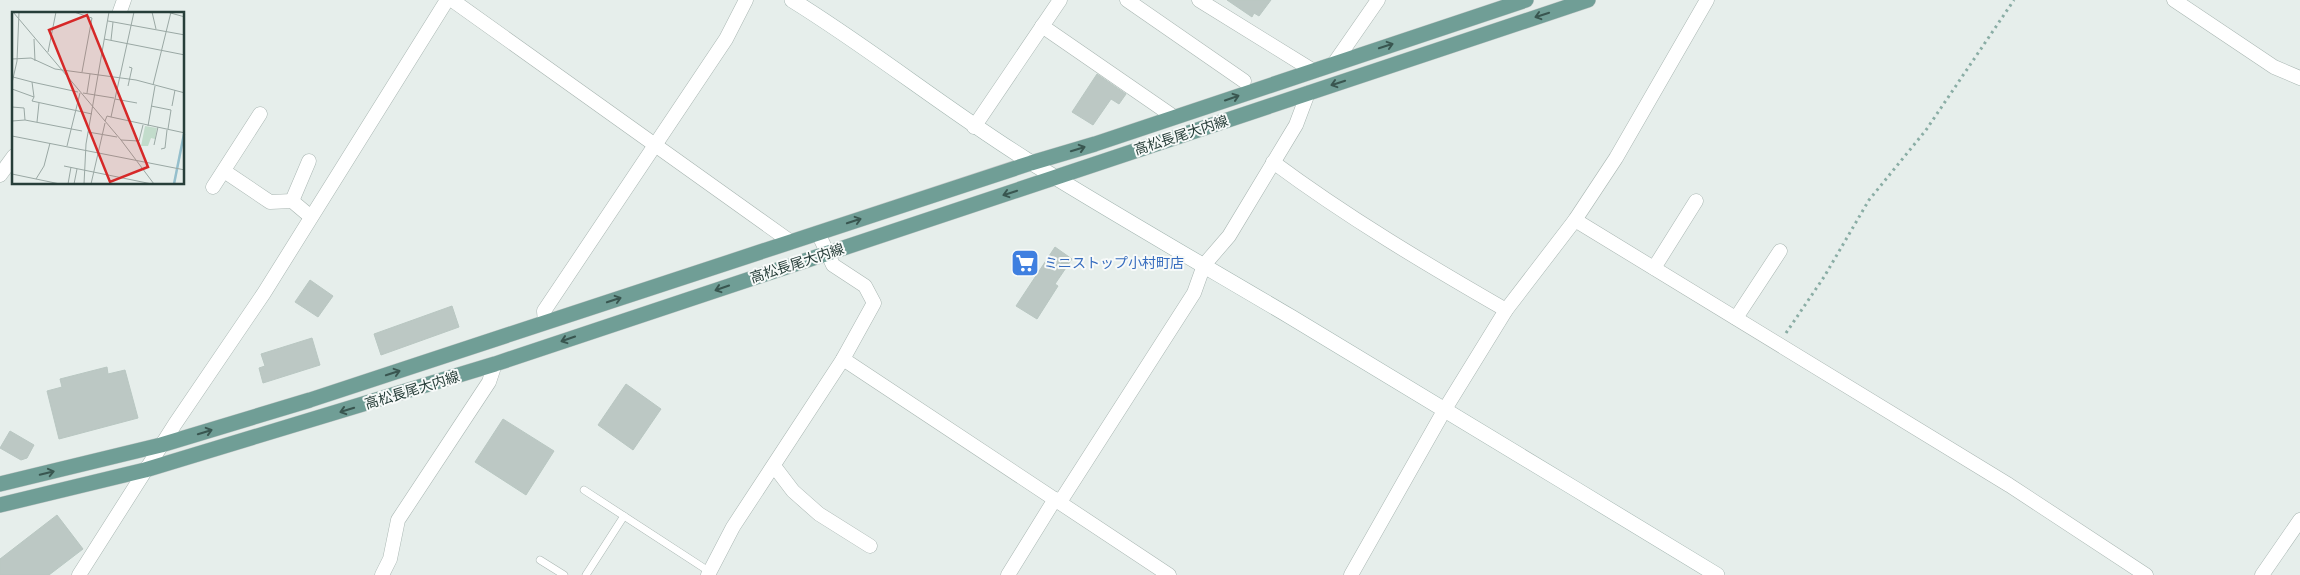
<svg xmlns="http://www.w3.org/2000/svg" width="2300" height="575" font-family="Overpass,'Noto Sans JP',sans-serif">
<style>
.building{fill:#bcc8c4;stroke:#b9c7c2}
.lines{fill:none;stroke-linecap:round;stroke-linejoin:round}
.lane-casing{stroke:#a9b6b2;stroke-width:8}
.street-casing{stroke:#a9b6b2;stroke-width:15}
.secondary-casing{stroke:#a3b5b0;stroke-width:16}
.primary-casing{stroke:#c3c9c8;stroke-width:16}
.path{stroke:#8aada5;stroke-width:3;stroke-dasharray:2.5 4;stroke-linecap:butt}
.lane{stroke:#fff;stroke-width:7}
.street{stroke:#fff;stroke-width:14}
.secondary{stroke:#fff;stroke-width:15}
.primary{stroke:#709e96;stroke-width:15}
.oneway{stroke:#395650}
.labels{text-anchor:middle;stroke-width:4;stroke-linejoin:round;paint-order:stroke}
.street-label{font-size:14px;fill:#273e39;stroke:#f7faf9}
.shop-label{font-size:14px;fill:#366cbe;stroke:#f7faf9;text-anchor:start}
.inset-river{fill:none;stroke:#95bfcc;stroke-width:2.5}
.inset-road{fill:none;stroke:#9aa8a4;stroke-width:1}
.view{fill:#d62828;fill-opacity:0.15;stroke:#d62828;stroke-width:2.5}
.inset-edge{fill:none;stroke:#273e39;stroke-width:2.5}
</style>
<rect width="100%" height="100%" fill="#e6eeeb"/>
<!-- building -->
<g class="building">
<path d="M 1227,0 L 1271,0 L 1259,16 L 1254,13 L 1252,17 Z"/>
<path d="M 1097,74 L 1126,94 L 1119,104 L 1111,99 L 1093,125 L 1072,112 Z"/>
<path d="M 1055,247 L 1072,259 L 1055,284 L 1058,286 L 1037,319 L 1016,306 Z"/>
<path d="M 310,280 L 333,296 L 318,317 L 295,302 Z"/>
<path d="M 452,306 L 459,327 L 381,355 L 374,334 Z"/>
<path d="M 312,338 L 320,365 L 263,383 L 259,368 L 265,366 L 261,354 Z"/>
<path d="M 107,367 L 108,374 L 125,370 L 138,418 L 59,439 L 47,391 L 62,387 L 60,379 Z"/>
<path d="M 626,384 L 661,409 L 633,450 L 598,425 Z"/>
<path d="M 503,419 L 554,451 L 526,495 L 475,462 Z"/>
<path d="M 10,431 L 34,445 L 27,458 L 21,460 L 0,448 Z"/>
<path d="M 57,515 L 83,549 L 49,575 L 0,575 L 0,559 Z"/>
</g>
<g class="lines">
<defs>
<g id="lane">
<path d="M 584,490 L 710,572"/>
<path d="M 540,560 L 564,575"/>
<path d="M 586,575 L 624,516"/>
</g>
<g id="street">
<path d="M 452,0 L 791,242"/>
<path d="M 1127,0 L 1244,81"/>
<path d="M 1199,0 L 1312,70"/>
<path d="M 2174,0 L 2274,67 L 2300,78"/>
<path d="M 119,14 L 124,0"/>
<path d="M 1042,26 L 1174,117"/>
<path d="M 1335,62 L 1378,0"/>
<path d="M 974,127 L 1060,0"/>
<path d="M 1273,162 C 1347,217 1426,264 1506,310"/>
<path d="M 224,171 L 270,202 L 292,201 L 311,217"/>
<path d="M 0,175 L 14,156"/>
<path d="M 213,187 L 260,114"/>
<path d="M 292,201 L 309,161"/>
<path d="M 1575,220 L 2009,485 L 2146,575"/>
<path d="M 1654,268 L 1696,201"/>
<path d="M 1736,318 L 1780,251"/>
<path d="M 545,322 L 544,311 L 726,39 L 746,0"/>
<path d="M 843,359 L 1169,575"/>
<path d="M 774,466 L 793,491 L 819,514 L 870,546"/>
<path d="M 1060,502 L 1194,293 L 1204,265 L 1229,236 L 1296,125 L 1308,93"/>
<path d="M 79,575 L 175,424 L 264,293 L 447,0"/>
<path d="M 382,575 L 390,559 L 398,520 L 489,382 L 495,364"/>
<path d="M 708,575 L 733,527 L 843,359 L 874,303 L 865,286 L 833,265 L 818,233"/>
<path d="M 1008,575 L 1055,499"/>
<path d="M 1351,575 L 1445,409 L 1506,310 L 1575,220 L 1616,158 L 1707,0"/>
<path d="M 2262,575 L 2300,520"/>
</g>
<path id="secondary" d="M 792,0 C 873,50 947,110 1027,160 C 1114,214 1203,265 1291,317 C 1433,402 1575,489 1717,575"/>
<g id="primary">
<path d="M 0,484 L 161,445 L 310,400 L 1031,163 L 1095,144 L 1526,0"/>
<path d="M 0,505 L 145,470 L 495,364 L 1588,0"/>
</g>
</defs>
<!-- lane casing -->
<use href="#lane" class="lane-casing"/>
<!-- street casing -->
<use href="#street" class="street-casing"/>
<!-- secondary casing -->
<use href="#secondary" class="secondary-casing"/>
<!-- primary casing -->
<use href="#primary" class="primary-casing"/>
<!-- path -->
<path class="path" d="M 1786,333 L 1824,277 L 1869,200 L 1926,130 L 2014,0"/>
<!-- lane -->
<use href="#lane" class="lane"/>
<!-- street -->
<use href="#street" class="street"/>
<!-- secondary -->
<use href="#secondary" class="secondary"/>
<!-- primary -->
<use href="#primary" class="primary"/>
</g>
<!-- one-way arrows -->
<defs><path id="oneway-shaft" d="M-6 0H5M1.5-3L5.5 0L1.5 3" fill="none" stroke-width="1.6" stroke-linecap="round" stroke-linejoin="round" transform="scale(1.25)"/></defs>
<g class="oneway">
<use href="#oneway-shaft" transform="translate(1542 15) rotate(162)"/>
<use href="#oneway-shaft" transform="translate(1386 46) rotate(-18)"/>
<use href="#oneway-shaft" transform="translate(1338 83) rotate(162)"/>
<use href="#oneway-shaft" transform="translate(1232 98) rotate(-19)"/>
<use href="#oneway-shaft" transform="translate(1078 149) rotate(-17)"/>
<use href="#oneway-shaft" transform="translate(1010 193) rotate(162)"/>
<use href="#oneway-shaft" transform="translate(854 221) rotate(-18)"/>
<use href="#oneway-shaft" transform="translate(722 288) rotate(161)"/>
<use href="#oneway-shaft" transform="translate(614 300) rotate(-18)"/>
<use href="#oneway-shaft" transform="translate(568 339) rotate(161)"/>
<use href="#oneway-shaft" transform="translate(393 373) rotate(-18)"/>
<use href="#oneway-shaft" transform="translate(347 410) rotate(163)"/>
<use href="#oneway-shaft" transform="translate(205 432) rotate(-17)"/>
<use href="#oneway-shaft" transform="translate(47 473) rotate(-14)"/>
</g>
<!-- icons -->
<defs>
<symbol id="supermarket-square" viewBox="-11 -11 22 22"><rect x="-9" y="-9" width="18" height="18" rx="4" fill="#3f7fe0" stroke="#f7faf9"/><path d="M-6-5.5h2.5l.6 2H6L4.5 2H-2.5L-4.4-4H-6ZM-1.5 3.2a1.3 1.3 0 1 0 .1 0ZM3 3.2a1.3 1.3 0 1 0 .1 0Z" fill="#fff"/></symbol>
</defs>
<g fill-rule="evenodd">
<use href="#supermarket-square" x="1009" y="247" width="32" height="32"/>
</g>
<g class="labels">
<!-- street labels -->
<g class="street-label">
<text transform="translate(1181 135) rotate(-18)" y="5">高松長尾大内線</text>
<text transform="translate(797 263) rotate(-18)" y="5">高松長尾大内線</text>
<text transform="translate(412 390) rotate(-17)" y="5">高松長尾大内線</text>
</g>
<!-- shop labels -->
<g class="shop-label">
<text x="1044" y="268">ミニストップ小村町店</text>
</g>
</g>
<!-- overview -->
<g transform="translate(12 12)">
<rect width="172" height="172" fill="#e6eeeb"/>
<path d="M 133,114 L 145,116 L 143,127 L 139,126 L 136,134 L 129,134 Z" fill="#c2dccb"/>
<path class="inset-river" d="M 162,172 L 172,122"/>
<path class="inset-road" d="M 1,0 L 109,128 L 142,172M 62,0 L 80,6 L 70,60M 140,0 L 144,17M 155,0 L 173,5M 96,9 L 173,23M 22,27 L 23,49M 92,27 L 173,43M 99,28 L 101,10M 36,40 L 44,0M 0,47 L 19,46 L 43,57 L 124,68 L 173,81M 1,65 L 20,70 L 22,85M 20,70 L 66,80M 0,71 L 5,49 L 7,0M 141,73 L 159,0M 116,74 L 120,56 L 117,55M 0,77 L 22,85 L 20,89 L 80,102M 71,81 L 102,86M 75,81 L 78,62M 103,87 L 125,91M 139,94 L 159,98 L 156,117M 160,94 L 163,78M 0,95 L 12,96 L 13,108M 99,105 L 122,0M 0,109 L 13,108 L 70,119M 93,109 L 95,104 L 99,105 L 173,121M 25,110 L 27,91M 136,114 L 143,74M 76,120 L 105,125M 0,124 L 173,158M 109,128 L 127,129 L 131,113M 142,133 L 146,115M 55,134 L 68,81M 149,137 L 153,136 L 155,118M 52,154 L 140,172M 0,162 L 48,172M 24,167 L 32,154 L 38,131M 56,172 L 59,155M 62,172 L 65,157M 72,172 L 74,132 L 97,0M 79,172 L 93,111"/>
<path class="view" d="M 75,3 L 136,155 L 98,170 L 37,18 Z"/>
<rect width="172" height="172" class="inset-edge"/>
</g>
</svg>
